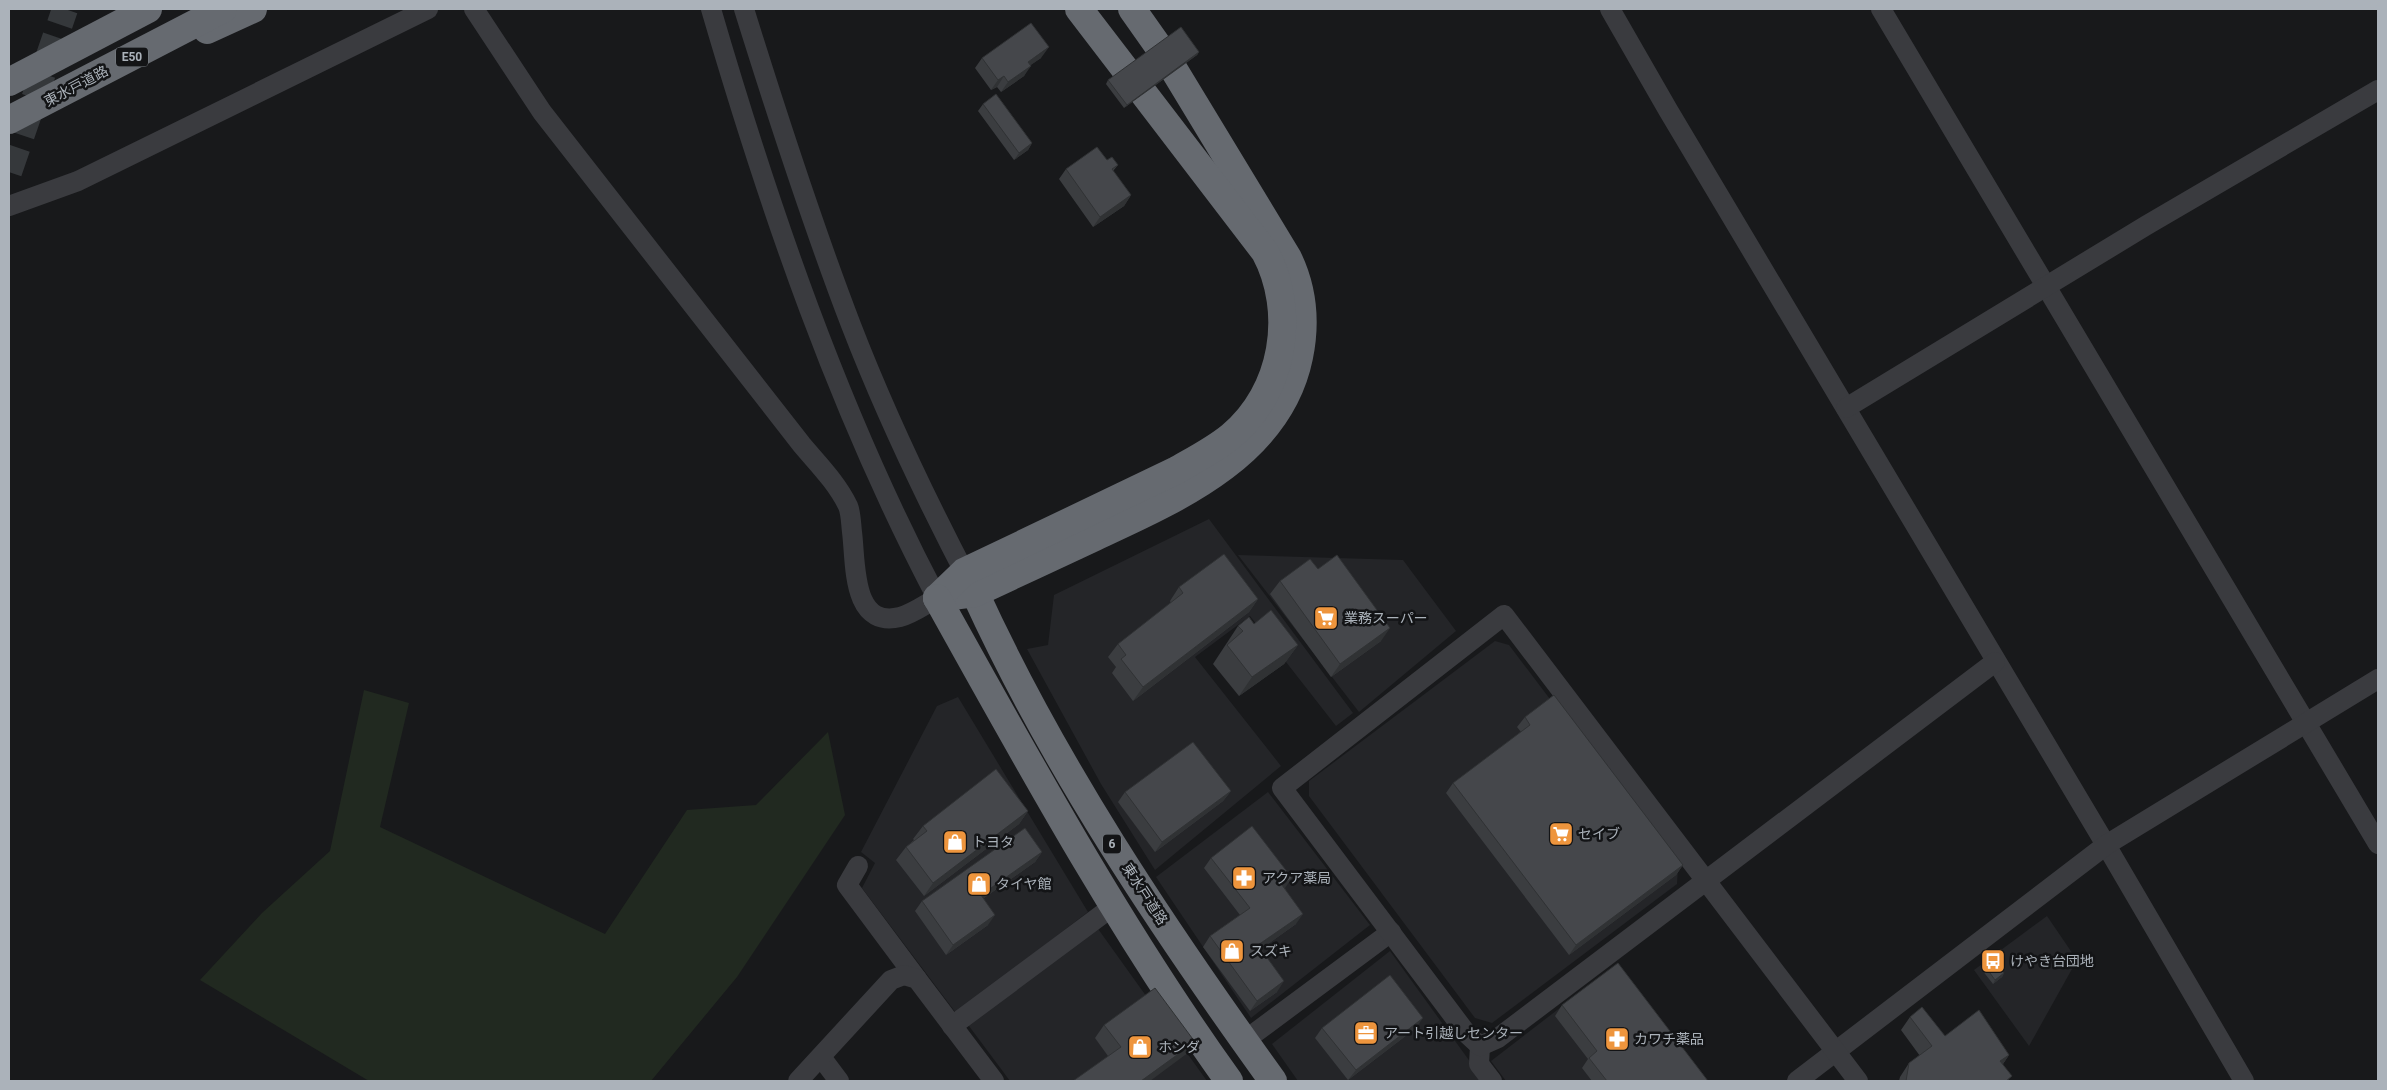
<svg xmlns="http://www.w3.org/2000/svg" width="2387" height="1090" font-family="Roboto,'Noto Sans JP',sans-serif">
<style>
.built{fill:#242528}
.green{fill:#212920}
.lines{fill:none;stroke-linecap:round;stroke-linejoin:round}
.major-tunnel{stroke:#35383b;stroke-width:26;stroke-dasharray:26 13;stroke-linecap:butt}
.minor{stroke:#3a3b3f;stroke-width:20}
.highway{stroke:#666a70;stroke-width:28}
.wall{fill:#3b3d40}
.shaded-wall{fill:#303234}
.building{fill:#45474b;stroke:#303234}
.labels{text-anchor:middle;stroke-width:5;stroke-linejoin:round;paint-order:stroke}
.shield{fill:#131416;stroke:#7d8389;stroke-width:1}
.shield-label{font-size:12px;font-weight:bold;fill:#abb2ba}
.street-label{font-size:14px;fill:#abb2ba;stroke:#131416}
.poi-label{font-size:14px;fill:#abb2ba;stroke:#131416;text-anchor:start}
</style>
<rect width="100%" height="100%" fill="#18191b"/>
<!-- built -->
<g class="built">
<path d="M 1209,519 L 1353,713 L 1336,726 L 1250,616 L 1195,657 L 1281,766 L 1155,870 L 1101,784 L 1027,649 L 1048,645 L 1054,595 Z"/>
<path d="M 1238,555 L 1403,560 L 1456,631 L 1359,712 Z"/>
<path d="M 1495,641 L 1509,645 L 1678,868 L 1677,884 L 1492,1023 L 1475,1018 L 1309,796 L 1309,781 Z"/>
<path d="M 958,697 L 1088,912 L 956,1013 L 862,888 L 875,863 L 861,852 L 937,706 Z"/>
<path d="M 1268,792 L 1370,925 L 1251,1018 L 1156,877 Z"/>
<path d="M 2047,916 L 2077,960 L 2029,1046 L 1974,970 Z"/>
<path d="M 1096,926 L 1207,1081 L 1010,1081 L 966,1022 Z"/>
<path d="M 1390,951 L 1484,1081 L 1298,1081 L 1272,1044 Z"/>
<path d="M 1609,970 L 1695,1081 L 1506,1081 L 1491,1061 Z"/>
</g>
<!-- green -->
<path class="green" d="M 364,690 L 409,703 L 380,827 L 605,934 L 687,810 L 756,805 L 828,732 L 845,815 L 737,977 L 651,1081 L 369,1081 L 200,980 L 262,913 L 330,851 Z"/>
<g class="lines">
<!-- major-tunnel -->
<path class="major-tunnel" d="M 9,172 L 65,9"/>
<!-- minor -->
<g class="minor">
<path d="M 474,9 L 542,112 L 802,445 C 818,464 837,483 848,506 C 851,513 851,524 852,532 C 856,562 851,629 900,617 C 912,614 926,604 937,598 C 839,412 770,211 711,9"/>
<path d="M 744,9 C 777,115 811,221 851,325 C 885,413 926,499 970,583"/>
<path d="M 1610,9 L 1668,110 L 2106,845 L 2244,1081"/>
<path d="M 1881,9 L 2378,844"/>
<path d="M 9,206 L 78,181 L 428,9"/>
<path d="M 1846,408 L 2147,225 L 2378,90"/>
<path d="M 858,866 L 847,885 L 917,979"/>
<path d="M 952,1026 L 1112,907"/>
<path d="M 1244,1041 L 1391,932"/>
<path d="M 1480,1046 L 1479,1064 L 1492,1081"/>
<path d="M 821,1057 L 839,1081"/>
<path d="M 798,1081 L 891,980 L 904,975 L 917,979 L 994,1081"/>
<path d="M 1797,1081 L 2106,845 L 2378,679"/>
<path d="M 1858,1081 L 1504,615 L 1282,788 L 1467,1034 L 1480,1046 L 1498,1038 L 1995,662"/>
</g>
<!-- highway -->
<g class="highway">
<path d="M 207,30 L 253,9"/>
<path d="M 9,82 L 148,9"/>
<path d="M 9,120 L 223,9"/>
<path d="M 975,593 C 1054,766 1162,927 1273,1081"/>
<path d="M 937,598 L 975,593 C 1015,574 1055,556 1095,537 C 1177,499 1279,455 1299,357 C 1306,323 1303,289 1288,258 L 1168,60 L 1132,9"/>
<path d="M 937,598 L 964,572 L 1175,471 C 1194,460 1214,450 1231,436 C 1284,392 1297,312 1265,252 L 1079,9"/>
<path d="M 937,598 C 1029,763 1119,928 1229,1081"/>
</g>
</g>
<!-- wall -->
<g class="wall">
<path d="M 1199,52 L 1197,55 L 1124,108 L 1106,84 L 1108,80 Z"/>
<path d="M 982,58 L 1041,58 L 1030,65 L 1024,76 L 1001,92 L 997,87 L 991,90 L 975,68 Z"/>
<path d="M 983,104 L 1032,143 L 1028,150 L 1014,160 L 978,111 Z"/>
<path d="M 1107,160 L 1118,165 L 1113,171 L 1131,195 L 1124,206 L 1093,227 L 1059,179 L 1066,169 Z"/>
<path d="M 1318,569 L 1381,641 L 1331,677 L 1270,594 L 1280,581 Z"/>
<path d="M 1179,587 L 1258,599 L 1249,612 L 1133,701 L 1112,673 L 1116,667 L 1108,657 L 1118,644 L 1171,603 L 1170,601 Z"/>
<path d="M 1254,624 L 1298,645 L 1284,664 L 1239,696 L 1213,664 L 1238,626 Z"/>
<path d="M 1525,717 L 1683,865 L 1676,875 L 1569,955 L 1446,793 L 1453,783 L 1521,732 L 1517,727 Z"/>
<path d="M 1231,791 L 1223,801 L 1155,852 L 1118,802 L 1125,792 Z"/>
<path d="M 1028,811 L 1019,824 L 924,896 L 896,860 L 906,847 L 914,840 L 913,839 L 923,826 Z"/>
<path d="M 1042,852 L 1035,862 L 984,898 L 988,925 L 946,955 L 915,911 L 922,901 Z"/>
<path d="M 1211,858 L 1285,888 L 1296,924 L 1261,949 L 1277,992 L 1250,1011 L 1203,947 L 1210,936 L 1240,915 L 1204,868 Z"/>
<path d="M 1985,966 L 2004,973 L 2002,977 L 1993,984 L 1982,970 Z"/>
<path d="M 1562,1005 L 1708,1081 L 1592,1081 L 1582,1068 L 1588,1059 L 1555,1016 Z"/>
<path d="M 1910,1017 L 1945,1036 L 2009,1055 L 2003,1064 L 2009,1081 L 1899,1081 L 1900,1077 L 1909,1063 L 1920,1056 L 1901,1030 Z"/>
<path d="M 1104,1025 L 1195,1042 L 1185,1055 L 1108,1056 L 1095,1038 Z"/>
<path d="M 1322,1028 L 1416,1028 L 1348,1080 L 1315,1038 Z"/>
</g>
<!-- shaded-wall -->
<g class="shaded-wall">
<path d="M 1049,47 L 1041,58 L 1021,72 L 1028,62 Z"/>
<path d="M 1199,52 L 1197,55 L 1124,108 L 1127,105 Z"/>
<path d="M 1031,66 L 1024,76 L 1001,92 L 1008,82 Z"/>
<path d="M 1004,76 L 997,87 L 991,90 L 998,80 Z"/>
<path d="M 1032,143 L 1028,150 L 1014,160 L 1019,153 Z"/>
<path d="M 1131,195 L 1124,206 L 1093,227 L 1100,217 Z"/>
<path d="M 1258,599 L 1249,612 L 1133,701 L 1143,687 Z"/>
<path d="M 1390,628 L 1381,641 L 1331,677 L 1340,664 Z"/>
<path d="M 1298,645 L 1284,664 L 1239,696 L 1252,677 Z"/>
<path d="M 1231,791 L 1223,801 L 1155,852 L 1162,842 Z"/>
<path d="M 1028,811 L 1019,824 L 924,896 L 933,883 Z"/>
<path d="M 1042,852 L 1035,862 L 974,905 L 981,895 Z"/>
<path d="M 1683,865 L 1676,875 L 1569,955 L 1576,945 Z"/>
<path d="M 1292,878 L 1285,888 L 1275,895 L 1282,885 Z"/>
<path d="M 1303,914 L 1296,924 L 1251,956 L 1258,945 Z"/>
<path d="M 995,915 L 988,925 L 946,955 L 953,945 Z"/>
<path d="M 2004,973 L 2002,977 L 1993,984 L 1995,980 Z"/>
<path d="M 1284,981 L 1277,992 L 1250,1011 L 1257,1001 Z"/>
<path d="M 1423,1018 L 1416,1028 L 1348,1080 L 1356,1070 Z"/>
<path d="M 1195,1042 L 1185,1055 L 1150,1081 L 1141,1081 Z"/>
<path d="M 2009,1055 L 2000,1068 L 2000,1061 Z"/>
</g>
<!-- building -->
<g class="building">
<path d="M 1031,23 L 1049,47 L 1028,62 L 1031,66 L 1008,82 L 1004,76 L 998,80 L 982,58 Z"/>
<path d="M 1181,27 L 1199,52 L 1127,105 L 1108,80 Z"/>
<path d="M 996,94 L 1032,143 L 1019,153 L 983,104 Z"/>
<path d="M 1097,147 L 1107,160 L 1112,157 L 1118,165 L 1112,169 L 1131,195 L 1100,217 L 1066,169 Z"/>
<path d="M 1224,554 L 1258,599 L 1143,687 L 1121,659 L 1126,655 L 1118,644 L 1183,593 L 1179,587 Z"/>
<path d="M 1337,555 L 1390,628 L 1340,664 L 1280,581 L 1310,559 L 1318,569 Z"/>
<path d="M 1271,610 L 1298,645 L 1252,677 L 1227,645 L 1243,631 L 1238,626 L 1249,617 L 1254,624 Z"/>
<path d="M 1554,695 L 1683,865 L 1576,945 L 1453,783 L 1530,725 L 1525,717 Z"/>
<path d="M 1193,742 L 1231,791 L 1162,842 L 1125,792 Z"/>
<path d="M 996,769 L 1028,811 L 933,883 L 906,847 L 927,831 L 923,826 Z"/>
<path d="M 1252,826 L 1292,878 L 1282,885 L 1303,914 L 1258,945 L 1284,981 L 1257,1001 L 1210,936 L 1250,908 L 1211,858 Z"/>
<path d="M 1025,828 L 1042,852 L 981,895 L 995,915 L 953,945 L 922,901 Z"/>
<path d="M 1994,959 L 2004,973 L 1995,980 L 1985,966 Z"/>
<path d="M 1618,963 L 1708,1081 L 1607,1081 L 1589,1058 L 1597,1051 L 1562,1005 Z"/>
<path d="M 1390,975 L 1423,1018 L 1356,1070 L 1322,1028 Z"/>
<path d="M 1155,988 L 1195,1042 L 1141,1081 L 1073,1081 L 1121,1047 L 1104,1025 Z"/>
<path d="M 1922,1007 L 1945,1036 L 1979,1010 L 2009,1055 L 2000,1061 L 2012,1076 L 2006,1081 L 1906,1081 L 1909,1063 L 1932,1046 L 1910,1017 Z"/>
</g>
<!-- icons -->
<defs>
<symbol id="supermarket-square" viewBox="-11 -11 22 22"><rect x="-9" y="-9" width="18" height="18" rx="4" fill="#ee953d" stroke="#131416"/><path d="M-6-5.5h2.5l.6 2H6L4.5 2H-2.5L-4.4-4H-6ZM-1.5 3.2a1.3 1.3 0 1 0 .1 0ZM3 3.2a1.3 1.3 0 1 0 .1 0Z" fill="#fff"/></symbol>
<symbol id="shop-square" viewBox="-11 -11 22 22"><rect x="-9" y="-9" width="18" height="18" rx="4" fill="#ee953d" stroke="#131416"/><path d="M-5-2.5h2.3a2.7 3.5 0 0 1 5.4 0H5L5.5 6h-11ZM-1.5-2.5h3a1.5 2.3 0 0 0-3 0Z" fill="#fff"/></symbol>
<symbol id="pharmacy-square" viewBox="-11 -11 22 22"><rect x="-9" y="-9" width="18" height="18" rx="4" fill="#ee953d" stroke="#131416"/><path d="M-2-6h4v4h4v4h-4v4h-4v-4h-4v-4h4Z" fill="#fff"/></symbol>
<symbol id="bus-square" viewBox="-11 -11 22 22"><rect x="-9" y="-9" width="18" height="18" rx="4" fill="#ee953d" stroke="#131416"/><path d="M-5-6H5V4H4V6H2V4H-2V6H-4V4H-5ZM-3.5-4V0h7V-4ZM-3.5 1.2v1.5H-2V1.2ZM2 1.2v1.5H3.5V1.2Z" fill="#fff"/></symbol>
<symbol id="office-square" viewBox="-11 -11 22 22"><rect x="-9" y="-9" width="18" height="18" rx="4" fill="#ee953d" stroke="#131416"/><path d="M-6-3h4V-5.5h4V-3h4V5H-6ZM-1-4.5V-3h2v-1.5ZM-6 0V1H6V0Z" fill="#fff"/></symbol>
</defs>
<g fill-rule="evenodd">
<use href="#supermarket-square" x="1312" y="604" width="28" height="28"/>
<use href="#supermarket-square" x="1547" y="820" width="28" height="28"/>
<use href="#shop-square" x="941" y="828" width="28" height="28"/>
<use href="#pharmacy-square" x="1230" y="864" width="28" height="28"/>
<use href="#shop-square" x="965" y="870" width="28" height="28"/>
<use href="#shop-square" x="1218" y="937" width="28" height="28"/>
<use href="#bus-square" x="1979" y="947" width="28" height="28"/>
<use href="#office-square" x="1352" y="1019" width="28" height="28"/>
<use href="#pharmacy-square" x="1603" y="1025" width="28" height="28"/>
<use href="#shop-square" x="1126" y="1033" width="28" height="28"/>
</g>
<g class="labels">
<!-- shield labels -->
<g class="shield">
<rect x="116" y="47.5" width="32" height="19" rx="4"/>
<rect x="1103" y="834.5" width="18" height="19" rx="4"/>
</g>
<g class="shield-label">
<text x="132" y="61">E50</text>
<text x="1112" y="848">6</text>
</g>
<!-- street labels -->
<g class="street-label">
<text transform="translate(76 86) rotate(-28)" y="5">東水戸道路</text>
<text transform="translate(1145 894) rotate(57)" y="5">東水戸道路</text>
</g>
<!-- poi labels -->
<g class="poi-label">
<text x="1344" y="623">業務スーパー</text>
<text x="1578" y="839">セイブ</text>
<text x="972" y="847">トヨタ</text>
<text x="1262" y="883">アクア薬局</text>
<text x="996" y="889">タイヤ館</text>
<text x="1250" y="956">スズキ</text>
<text x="2010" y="966">けやき台団地</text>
<text x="1384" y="1038">アート引越しセンター</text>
<text x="1634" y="1044">カワチ薬品</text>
<text x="1158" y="1052">ホンダ</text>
</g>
</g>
<!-- border -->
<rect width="2387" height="1090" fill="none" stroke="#abb2ba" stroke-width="20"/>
</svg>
